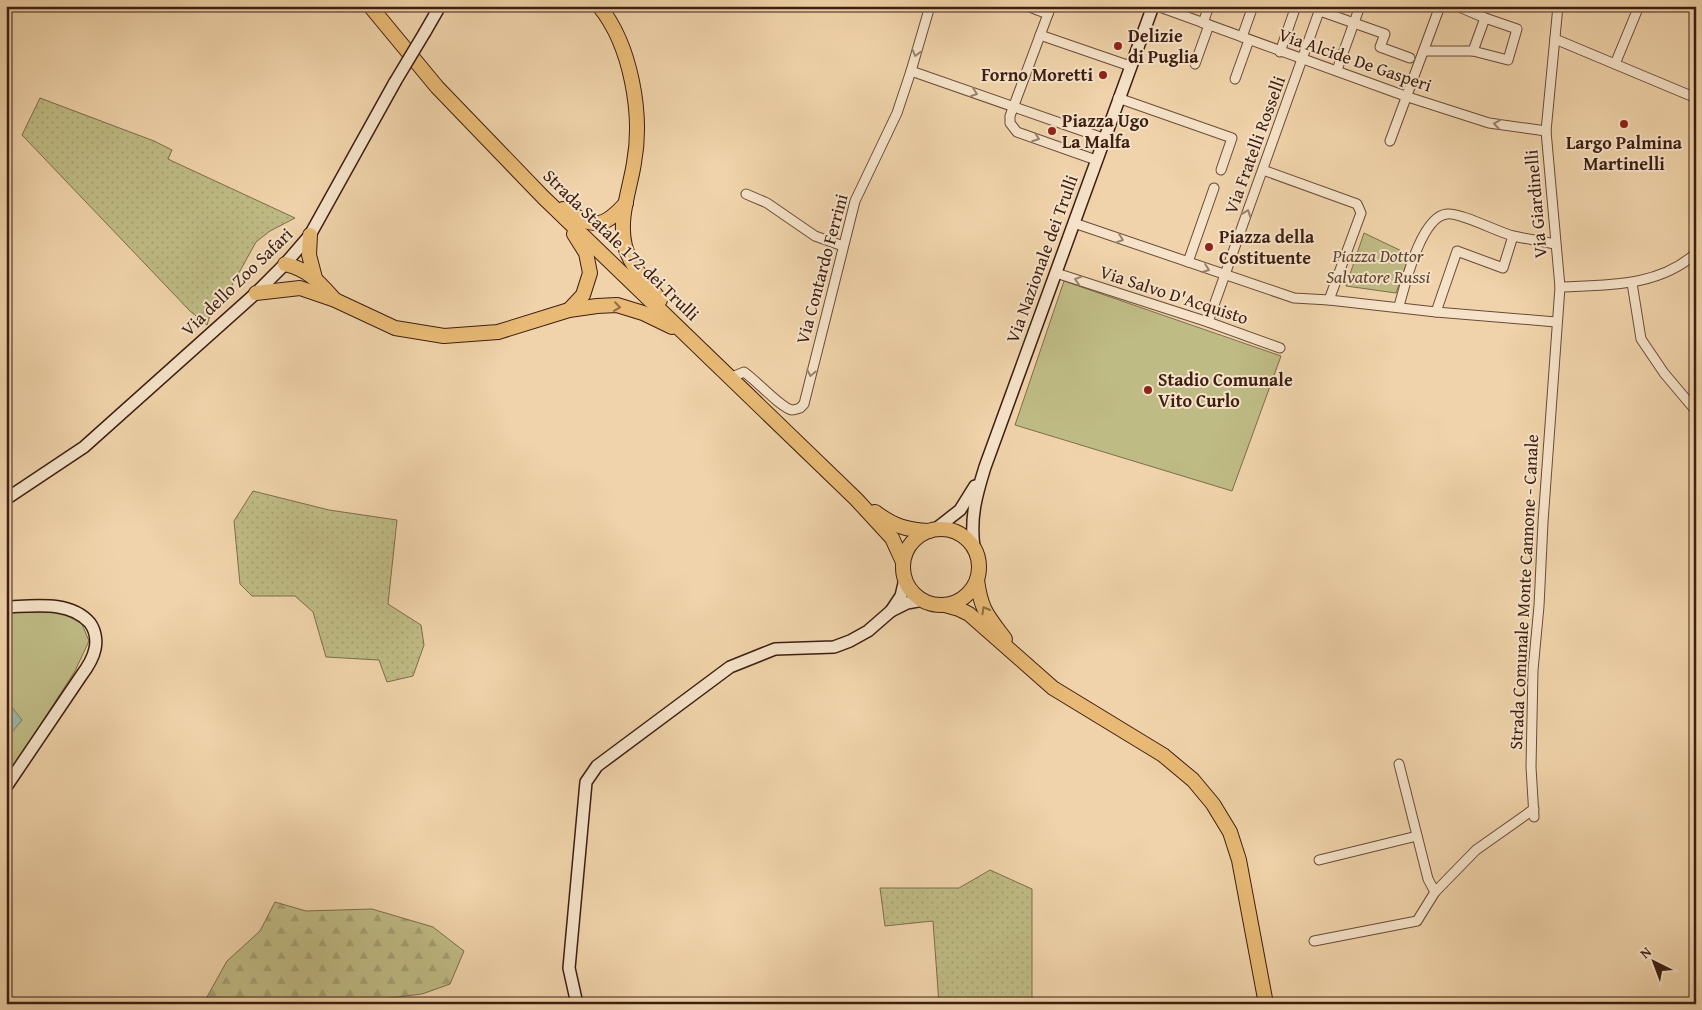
<svg xmlns="http://www.w3.org/2000/svg" width="1702" height="1010" font-family="'Gentium Book Plus',serif">
<style>
.grass{fill:url(#grass-dots);stroke:#7e6c4c}
.forest{fill:url(#forest-firs);stroke:#7e6c4c}
.green{fill:#bfbb85;stroke:#7e6c4c}
.water{fill:url(#water-ripples);stroke:#757a6a}
.lines{fill:none;stroke-linecap:round;stroke-linejoin:round}
.street-casing{stroke:#6a4b38;stroke-width:11}
.secondary-casing{stroke:#3d1e12;stroke-width:14}
.primary-casing{stroke:#3d1e12;stroke-width:16}
.street{stroke:#f5e2c8;stroke-width:9}
.secondary{stroke:#f5e2c8;stroke-width:11}
.primary{stroke:#e8ba75;stroke-width:14}
.secondary-bridge-casing{stroke:#3d1e12;stroke-width:14;stroke-linecap:butt}
.secondary-bridge{stroke:#f5e2c8;stroke-width:11}
.oneway{stroke:#99806d}
.oneway2{stroke:#926c44}
.poi-dot{fill:#8f2418;stroke:#f5e2c8;stroke-width:2}
.labels{text-anchor:middle;stroke-width:4;stroke-linejoin:round;paint-order:stroke}
.poi-label{font-size:18px;font-weight:bold;fill:#3d1e12;stroke:#f5e2c8;text-anchor:start}
.street-label{font-size:18px;fill:#3d1e12;stroke:#f5e2c8}
.park-label{font-size:18px;font-style:italic;fill:#5e452f;stroke:#f5e2c8}
</style>
<defs>
<pattern id="grass-dots" width="8" height="8" patternUnits="userSpaceOnUse" patternTransform="scale(1.25)"><rect width="8" height="8" fill="#bfbb85"/><path d="M2 2h.1M6 6h.1" fill="none" stroke="#a5a072" stroke-width="1.8" stroke-linecap="round"/></pattern>
<pattern id="forest-firs" width="22" height="20" patternUnits="userSpaceOnUse" patternTransform="scale(1.25)"><rect width="22" height="20" fill="#bfbb85"/><path d="M5 1l3.5 6h-7zM16 11l3.5 6h-7z" fill="#a5a072"/></pattern>
<pattern id="water-ripples" width="26" height="14" patternUnits="userSpaceOnUse" patternTransform="scale(1.25)"><rect width="26" height="14" fill="#9bb8a5"/><path d="M2 4q2-2 4 0t4 0M15 11q2-2 4 0t4 0" fill="none" stroke="#809585"/></pattern>
</defs>
<rect width="100%" height="100%" fill="#f0d3aa"/>
<filter id="stains"><feTurbulence type="fractalNoise" baseFrequency=".004" numOctaves="4"/><feColorMatrix values="0 0 0 0 .2 0 0 0 0 .09 0 0 0 0 .02 0 0 0 .5 -.17"/></filter>
<radialGradient id="worn" r=".72"><stop offset=".6" stop-color="#630" stop-opacity="0"/><stop offset="1" stop-color="#630" stop-opacity=".3"/></radialGradient>
<!-- grass -->
<g class="grass">
<path d="M 40,98 L 154,141 L 172,150 L 168,159 L 170,160 L 295,218 L 270,231 L 256,242 L 225,298 L 211,312 L 207,325 L 190,311 L 22,135 Z"/>
<path d="M 253,491 L 329,510 L 397,520 L 388,604 L 421,625 L 424,645 L 413,676 L 387,682 L 379,660 L 326,657 L 313,612 L 295,596 L 252,596 L 240,584 L 234,521 Z"/>
<path d="M 990,870 L 1032,889 L 1032,1004 L 939,1004 L 933,921 L 885,926 L 880,888 L 959,888 Z"/>
</g>
<!-- forest -->
<path class="forest" d="M 275,902 L 306,911 L 372,909 L 433,927 L 464,951 L 450,984 L 422,994 L 389,998 L 384,1004 L 203,1004 L 227,961 L 260,931 Z"/>
<!-- green -->
<g class="green">
<path d="M 1364,233 L 1410,255 L 1396,293 L 1346,286 Z"/>
<path d="M 1064,281 L 1281,356 L 1232,491 L 1015,425 Z"/>
<path d="M 12,612 L 61,612 L 82,624 L 89,641 L 75,671 L 6,778 L 6,613 Z"/>
</g>
<!-- water -->
<path class="water" d="M 6,700 L 22,720 L 12,732 L 6,743 Z"/>
<g class="lines">
<defs>
<g id="street">
<path d="M 1027,6 L 1048,14"/>
<path d="M 1051,6 L 1010,116 L 1010,123 L 1017,132 L 1096,160"/>
<path d="M 1157,6 L 1408,97 L 1489,123 L 1546,131"/>
<path d="M 1320,11 L 1385,34 L 1380,47 L 1410,58"/>
<path d="M 1203,23 L 1209,6"/>
<path d="M 1040,35 L 1130,66"/>
<path d="M 1242,37 L 1253,6"/>
<path d="M 1555,39 L 1696,98"/>
<path d="M 1424,51 L 1473,51 L 1508,60 L 1517,29 L 1485,18 L 1457,6"/>
<path d="M 1473,51 L 1485,18"/>
<path d="M 1280,52 L 1296,6"/>
<path d="M 1195,64 L 1209,25"/>
<path d="M 1615,64 L 1639,6"/>
<path d="M 1337,70 L 1360,6"/>
<path d="M 911,71 L 1103,138"/>
<path d="M 1235,79 L 1249,40"/>
<path d="M 1118,98 L 1232,138 L 1221,170"/>
<path d="M 1390,141 L 1440,6"/>
<path d="M 1263,170 L 1357,204 L 1361,213 L 1329,300"/>
<path d="M 746,194 L 767,203 L 815,236 L 843,246"/>
<path d="M 1074,223 L 1294,298 L 1329,300 L 1436,312 L 1556,322"/>
<path d="M 1188,262 L 1214,188"/>
<path d="M 1056,273 L 1208,322 L 1280,348"/>
<path d="M 1632,283 L 1641,339 L 1664,373 L 1696,411"/>
<path d="M 1560,287 C 1607,285 1659,287 1696,253"/>
<path d="M 1399,306 C 1405,285 1421,216 1447,214 C 1459,212 1498,232 1513,236 C 1527,239 1541,241 1555,244"/>
<path d="M 1436,312 L 1457,251 L 1503,268 L 1513,236"/>
<path d="M 1208,322 L 1321,6"/>
<path d="M 732,377 L 744,372 C 756,380 781,408 792,410 C 795,410 797,409 800,408 L 804,404 L 855,201 L 897,113 L 911,71 L 930,6"/>
<path d="M 1399,764 L 1428,879 L 1435,892"/>
<path d="M 1534,817 L 1531,767 L 1533,670 L 1539,606 L 1543,522 L 1560,287 L 1546,131 L 1558,6"/>
<path d="M 1319,860 L 1417,836"/>
<path d="M 1314,941 L 1417,921 L 1435,892 L 1476,850 L 1534,809"/>
</g>
<g id="secondary">
<path d="M 425,32 L 440,6"/>
<path d="M 6,499 L 84,447 L 256,293 L 285,264 L 310,235 L 395,82"/>
<path d="M 937,528 L 960,510 L 975,486"/>
<path d="M 974,548 C 970,517 976,496 985,467 L 1153,6"/>
<path d="M 905,579 L 901,596 L 891,611 L 907,603 L 923,600"/>
<path d="M 6,607 C 34,606 70,600 90,623 C 95,630 97,640 95,649 C 93,659 87,668 81,676 L 6,787"/>
<path d="M 577,1004 L 569,968 L 586,782 L 597,766 L 730,667 L 775,649 L 834,647 L 850,641 L 868,631 L 891,611"/>
</g>
<g id="primary">
<path d="M 370,6 L 437,87 L 543,197 L 856,499 L 892,538 L 903,562"/>
<path d="M 599,6 C 631,45 643,114 634,163 C 630,189 618,219 625,246 C 630,266 648,284 660,300"/>
<path d="M 563,209 C 594,227 601,231 626,203"/>
<path d="M 310,235 L 309,255 L 315,278"/>
<path d="M 285,264 C 309,270 318,281 334,299"/>
<path d="M 256,293 L 300,288 L 335,300 L 395,328 L 444,336 L 498,332 L 569,310 L 597,306 L 617,305 L 643,313 L 672,327"/>
<path d="M 569,310 L 583,295 L 590,273 L 586,253 L 574,234"/>
<path d="M 875,512 C 894,526 906,530 929,531"/>
<circle cx="941" cy="567" r="38"/>
<path d="M 977,580 C 981,610 987,615 1005,639"/>
<path d="M 945,605 L 959,609 L 969,614 L 1053,688 L 1163,755 L 1193,780 L 1213,804 L 1230,832 L 1239,860 L 1266,1004"/>
</g>
</defs>
<!-- street casing -->
<use href="#street" class="street-casing"/>
<!-- secondary casing -->
<use href="#secondary" class="secondary-casing"/>
<!-- primary casing -->
<use href="#primary" class="primary-casing"/>
<!-- street -->
<use href="#street" class="street"/>
<!-- secondary -->
<use href="#secondary" class="secondary"/>
<!-- primary -->
<use href="#primary" class="primary"/>
<defs>
<path id="secondary-bridge" d="M 395,82 L 425,32"/>
</defs>
<!-- secondary-bridge casing -->
<use href="#secondary-bridge" class="secondary-bridge-casing"/>
<!-- secondary-bridge -->
<use href="#secondary-bridge" class="secondary-bridge"/>
</g>
<!-- one-way arrows -->
<defs><path id="oneway-chevron" d="M-2-3.5L2.5 0L-2 3.5" fill="none" stroke-width="1.6" stroke-linecap="round" stroke-linejoin="round" transform="scale(1.25)"/></defs>
<g class="oneway">
<use href="#oneway-chevron" transform="translate(916 53) rotate(105)"/>
<use href="#oneway-chevron" transform="translate(974 93) rotate(19)"/>
<use href="#oneway-chevron" transform="translate(1497 124) rotate(-172)"/>
<use href="#oneway-chevron" transform="translate(1036 138) rotate(20)"/>
<use href="#oneway-chevron" transform="translate(1247 213) rotate(-70)"/>
<use href="#oneway-chevron" transform="translate(1120 239) rotate(19)"/>
<use href="#oneway-chevron" transform="translate(1206 269) rotate(20)"/>
<use href="#oneway-chevron" transform="translate(1078 280) rotate(-162)"/>
<use href="#oneway-chevron" transform="translate(811 373) rotate(102)"/>
</g>
<g class="oneway2">
<use href="#oneway-chevron" transform="translate(617 307) rotate(8)"/>
<use href="#oneway-chevron" transform="translate(985 610) rotate(-120)"/>
</g>
<!-- markers -->
<g class="poi-dot">
<circle cx="1118" cy="46" r="5"/>
<circle cx="1103" cy="75" r="5"/>
<circle cx="1624" cy="124" r="5"/>
<circle cx="1052" cy="131" r="5"/>
<circle cx="1209" cy="247" r="5"/>
<circle cx="1148" cy="390" r="5"/>
</g>
<g class="labels">
<!-- poi labels -->
<g class="poi-label">
<text x="1128" y="42">Delizie<tspan x="1128" dy="21">di Puglia</tspan></text>
<text x="1093" y="81" text-anchor="end">Forno Moretti</text>
<text x="1062" y="127">Piazza Ugo<tspan x="1062" dy="21">La Malfa</tspan></text>
<text x="1624" y="149" text-anchor="middle">Largo Palmina<tspan x="1624" dy="21">Martinelli</tspan></text>
<text x="1219" y="243">Piazza della<tspan x="1219" dy="21">Costituente</tspan></text>
<text x="1158" y="386">Stadio Comunale<tspan x="1158" dy="21">Vito Curlo</tspan></text>
</g>
<!-- street labels -->
<g class="street-label">
<text transform="translate(1355 60) rotate(19)" y="6">Via Alcide De Gasperi</text>
<text transform="translate(1255 145) rotate(-70)" y="6">Via Fratelli Rosselli</text>
<text transform="translate(1536 204) rotate(-95)" y="6">Via Giardinelli</text>
<text transform="translate(621 245) rotate(44)" y="6">Strada Statale 172 dei Trulli</text>
<text transform="translate(1042 259) rotate(-70)" y="6">Via Nazionale dei Trulli</text>
<text transform="translate(822 269) rotate(-75)" y="6">Via Contardo Ferrini</text>
<text transform="translate(237 282) rotate(-44)" y="6">Via dello Zoo Safari</text>
<text transform="translate(1174 295) rotate(18)" y="6">Via Salvo D'Acquisto</text>
<text transform="translate(1524 592) rotate(-87)" y="6">Strada Comunale Monte Cannone - Canale</text>
</g>
<!-- park labels -->
<g class="park-label">
<text x="1378" y="262">Piazza Dottor<tspan x="1378" dy="21">Salvatore Russi</tspan></text>
</g>
</g>
<!-- margin -->
<rect width="1702" height="1010" fill="none" stroke="#f0d3aa" stroke-width="25"/>
<rect x="8" y="8" width="1687" height="995" fill="none" stroke="#3d1e12" stroke-width="2.5"/>
<rect x="12" y="12" width="1677" height="985" fill="none" stroke="#3d1e12"/>
<!-- north arrow -->
<g transform="translate(1654 962) rotate(318)" stroke="#f5e2c8" stroke-width="4" paint-order="stroke">
<path d="M0-4L9 19L0 12L-9 19Z" fill="#3d1e12"/>
<text y="-8" font-size="14" font-weight="bold" text-anchor="middle" fill="#3d1e12">N</text>
</g>
<rect width="100%" height="100%" filter="url(#stains)"/>
<rect width="100%" height="100%" fill="url(#worn)"/>
</svg>
